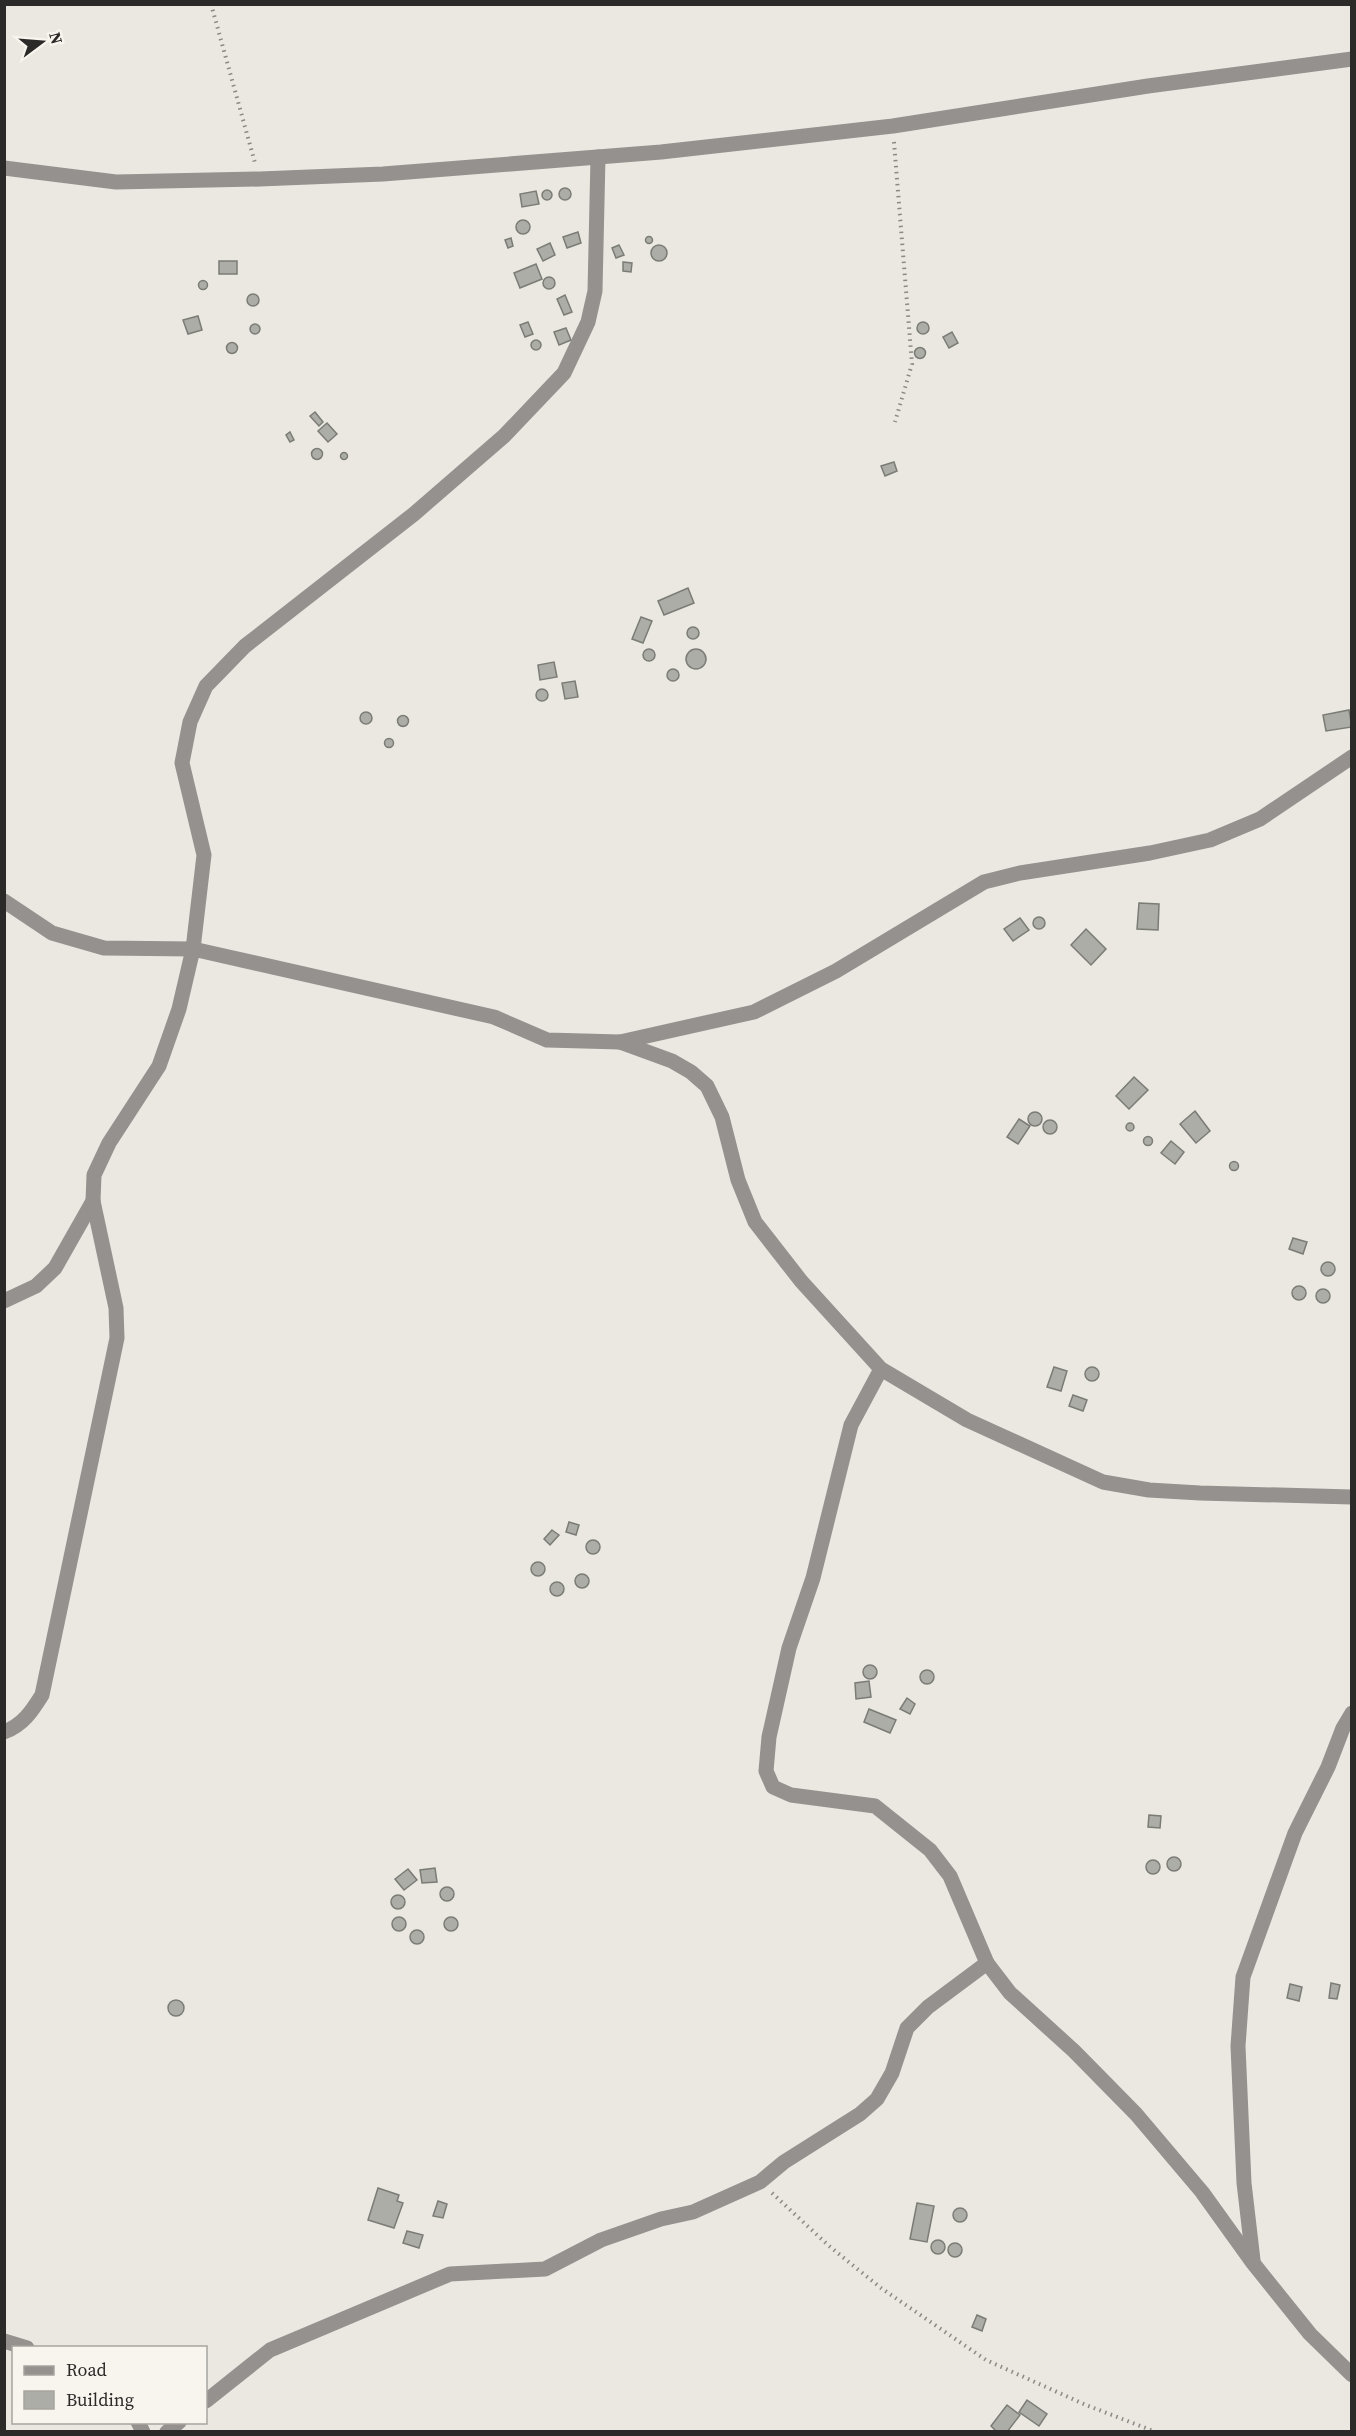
<svg xmlns="http://www.w3.org/2000/svg" width="1356" height="2436" font-family="'Source Serif 4',serif">
<style>
.building{fill:#acada6;stroke:#7b7c76;stroke-width:1.5}
.lines{fill:none;stroke-linecap:round;stroke-linejoin:round}
.path{stroke:#8c8985;stroke-width:4;stroke-dasharray:1.5 4.5;stroke-linecap:butt}
.minor{stroke:#94918f;stroke-width:15}
</style>
<rect width="100%" height="100%" fill="#ebe8e1"/>
<!-- building -->
<g class="building">
<circle cx="565" cy="194" r="6"/>
<circle cx="547" cy="195" r="5"/>
<path d="M 536,191 L 539,204 L 522,207 L 520,194 Z"/>
<circle cx="523" cy="227" r="7"/>
<path d="M 578,232 L 581,243 L 567,248 L 563,237 Z"/>
<circle cx="649" cy="240" r="3.5"/>
<path d="M 511,238 L 513,246 L 508,248 L 505,240 Z"/>
<path d="M 550,243 L 555,255 L 543,261 L 537,249 Z"/>
<path d="M 619,245 L 624,255 L 616,258 L 612,248 Z"/>
<circle cx="659" cy="253" r="8"/>
<rect x="219" y="261" width="18" height="13"/>
<path d="M 623,262 L 632,263 L 631,272 L 623,271 Z"/>
<path d="M 536,264 L 542,279 L 520,288 L 514,273 Z"/>
<circle cx="549" cy="283" r="6"/>
<circle cx="203" cy="285" r="4.5"/>
<circle cx="253" cy="300" r="6"/>
<path d="M 565,295 L 572,312 L 564,315 L 557,299 Z"/>
<path d="M 198,316 L 202,330 L 188,334 L 183,320 Z"/>
<circle cx="923" cy="328" r="6"/>
<path d="M 528,322 L 533,334 L 525,337 L 520,325 Z"/>
<circle cx="255" cy="329" r="5"/>
<path d="M 566,328 L 571,340 L 559,345 L 554,332 Z"/>
<path d="M 952,332 L 958,343 L 949,348 L 943,337 Z"/>
<circle cx="536" cy="345" r="5"/>
<circle cx="232" cy="348" r="5.5"/>
<circle cx="920" cy="353" r="5.5"/>
<path d="M 315,412 L 323,422 L 319,426 L 310,416 Z"/>
<path d="M 327,423 L 337,434 L 328,442 L 318,431 Z"/>
<path d="M 290,432 L 294,440 L 290,442 L 286,435 Z"/>
<circle cx="317" cy="454" r="5.5"/>
<circle cx="344" cy="456" r="3.5"/>
<path d="M 894,462 L 897,471 L 885,476 L 881,466 Z"/>
<path d="M 688,588 L 694,603 L 664,615 L 658,601 Z"/>
<path d="M 641,617 L 652,621 L 643,643 L 632,639 Z"/>
<circle cx="693" cy="633" r="6"/>
<circle cx="649" cy="655" r="6"/>
<circle cx="696" cy="659" r="10"/>
<path d="M 554,662 L 557,677 L 540,680 L 538,665 Z"/>
<circle cx="673" cy="675" r="6"/>
<path d="M 575,681 L 578,697 L 565,699 L 562,683 Z"/>
<circle cx="542" cy="695" r="6"/>
<path d="M 1349,710 L 1352,727 L 1326,731 L 1323,715 Z"/>
<circle cx="366" cy="718" r="6"/>
<circle cx="403" cy="721" r="5.5"/>
<circle cx="389" cy="743" r="4.5"/>
<path d="M 1139,903 L 1159,904 L 1158,930 L 1137,929 Z"/>
<circle cx="1039" cy="923" r="6"/>
<path d="M 1020,918 L 1029,930 L 1013,941 L 1004,929 Z"/>
<path d="M 1086,929 L 1106,949 L 1091,965 L 1071,945 Z"/>
<path d="M 1134,1077 L 1148,1090 L 1129,1109 L 1116,1096 Z"/>
<path d="M 1195,1111 L 1210,1131 L 1196,1143 L 1180,1124 Z"/>
<circle cx="1035" cy="1119" r="7"/>
<path d="M 1019,1119 L 1030,1126 L 1018,1144 L 1007,1137 Z"/>
<circle cx="1050" cy="1127" r="7"/>
<circle cx="1130" cy="1127" r="4"/>
<circle cx="1148" cy="1141" r="4.5"/>
<path d="M 1171,1141 L 1184,1152 L 1175,1164 L 1161,1153 Z"/>
<circle cx="1234" cy="1166" r="4.5"/>
<path d="M 1293,1238 L 1307,1242 L 1303,1254 L 1289,1249 Z"/>
<circle cx="1328" cy="1269" r="7"/>
<circle cx="1299" cy="1293" r="7"/>
<circle cx="1323" cy="1296" r="7"/>
<circle cx="1092" cy="1374" r="7"/>
<path d="M 1054,1367 L 1067,1371 L 1061,1391 L 1047,1387 Z"/>
<path d="M 1073,1395 L 1087,1400 L 1083,1411 L 1069,1406 Z"/>
<path d="M 569,1522 L 579,1525 L 576,1535 L 566,1532 Z"/>
<path d="M 552,1530 L 559,1535 L 550,1545 L 544,1539 Z"/>
<circle cx="593" cy="1547" r="7"/>
<circle cx="538" cy="1569" r="7"/>
<circle cx="582" cy="1581" r="7"/>
<circle cx="557" cy="1589" r="7"/>
<circle cx="870" cy="1672" r="7"/>
<circle cx="927" cy="1677" r="7"/>
<path d="M 869,1681 L 871,1697 L 856,1699 L 855,1683 Z"/>
<path d="M 907,1698 L 915,1704 L 910,1714 L 900,1709 Z"/>
<path d="M 869,1709 L 896,1720 L 890,1733 L 864,1722 Z"/>
<path d="M 1149,1815 L 1161,1816 L 1160,1828 L 1148,1827 Z"/>
<circle cx="1174" cy="1864" r="7"/>
<circle cx="1153" cy="1867" r="7"/>
<path d="M 435,1868 L 437,1882 L 422,1883 L 420,1870 Z"/>
<path d="M 408,1869 L 417,1880 L 404,1890 L 395,1879 Z"/>
<circle cx="447" cy="1894" r="7"/>
<circle cx="398" cy="1902" r="7"/>
<circle cx="451" cy="1924" r="7"/>
<circle cx="399" cy="1924" r="7"/>
<circle cx="417" cy="1937" r="7"/>
<path d="M 1331,1983 L 1340,1985 L 1337,1999 L 1329,1998 Z"/>
<path d="M 1290,1984 L 1302,1987 L 1299,2001 L 1287,1998 Z"/>
<circle cx="176" cy="2008" r="8"/>
<path d="M 378,2188 L 399,2195 L 397,2201 L 403,2203 L 394,2228 L 368,2220 Z"/>
<path d="M 438,2201 L 447,2204 L 443,2218 L 433,2216 Z"/>
<path d="M 917,2203 L 934,2206 L 927,2242 L 910,2239 Z"/>
<circle cx="960" cy="2215" r="7"/>
<path d="M 407,2231 L 423,2235 L 419,2248 L 403,2243 Z"/>
<circle cx="938" cy="2247" r="7"/>
<circle cx="955" cy="2250" r="7"/>
<path d="M 977,2315 L 986,2319 L 982,2331 L 972,2327 Z"/>
<path d="M 1027,2400 L 1047,2414 L 1039,2426 L 1019,2412 Z"/>
<path d="M 1007,2405 L 1020,2415 L 1007,2432 L 997,2432 L 991,2426 Z"/>
</g>
<g class="lines">
<!-- path -->
<g class="path">
<path d="M 211,4 L 255,163"/>
<path d="M 894,142 L 912,364 L 895,422"/>
<path d="M 772,2193 L 829,2246 L 881,2288 L 986,2360 L 1086,2405 L 1156,2432"/>
</g>
<!-- minor -->
<g class="minor">
<path d="M 4,168 L 116,182 L 260,179 L 383,174 L 661,152 L 893,126 L 1148,86 L 1352,59"/>
<path d="M 4,901 L 52,933 L 104,948 L 193,949 L 494,1017 L 547,1040 L 620,1042 L 754,1012 L 836,971 L 984,882 L 1020,873 L 1150,853 L 1210,840 L 1260,819 L 1352,757"/>
<path d="M 620,1042 L 672,1061 L 691,1072 L 707,1086 L 722,1117 L 738,1180 L 755,1222 L 801,1281 L 881,1369 L 967,1420 L 1103,1482 L 1149,1490 L 1200,1493 L 1352,1497"/>
<path d="M 4,1301 L 36,1286 L 55,1268 L 93,1201"/>
<path d="M 881,1369 L 851,1425 L 813,1578 L 789,1648 L 769,1737 L 766,1771 L 773,1787 L 791,1795 L 875,1806 L 930,1850 L 950,1876 L 987,1963 L 1010,1993 L 1074,2051 L 1136,2114 L 1202,2192 L 1253,2263 L 1310,2334 L 1352,2375"/>
<path d="M 4,1732 C 23,1725 32,1711 42,1695 L 117,1338 L 116,1308 L 93,1201 L 94,1175 L 109,1143 L 159,1066 L 179,1009 L 193,949 L 204,855 L 182,763 L 190,722 L 206,686 L 245,646 L 414,514 L 504,436 L 564,373 L 588,322 L 595,291 L 598,157"/>
<path d="M 1253,2260 L 1244,2183 L 1238,2046 L 1243,1977 L 1295,1833 L 1328,1767 L 1343,1728 L 1352,1713"/>
<path d="M 4,2341 L 27,2348"/>
<path d="M 206,2401 L 270,2350 L 450,2274 L 545,2269 L 601,2240 L 661,2219 L 693,2212 L 760,2182 L 784,2162 L 860,2114 L 877,2099 L 892,2073 L 907,2028 L 928,2007 L 987,1963"/>
<path d="M 138,2422 L 143,2432"/>
<path d="M 167,2432 L 179,2422"/>
</g>
</g>
<!-- border -->
<rect width="1356" height="2436" fill="none" stroke="#2c2a28" stroke-width="12"/>
<!-- legend -->
<rect x="12" y="2346" width="195" height="78" fill="#f8f5ef" stroke="#a6a49f" stroke-width="1.5"/>
<rect x="24" y="2366" width="30" height="9" fill="#94918f" stroke="#a6a49f" stroke-width="1.5"/>
<text x="66" y="2376" font-size="18" fill="#2c2a28">Road</text>
<rect x="24" y="2391" width="30" height="18" fill="#acada6" stroke="#a6a49f" stroke-width="1.5"/>
<text x="66" y="2406" font-size="18" fill="#2c2a28">Building</text>
<!-- north arrow -->
<g transform="translate(42 42) rotate(74)" stroke="#f8f5ef" stroke-width="4.5" paint-order="stroke">
<path d="M0-4.5L10 22L0 15L-10 22Z" fill="#2c2a28"/>
<text y="-9" font-size="16" font-weight="bold" text-anchor="middle" fill="#2c2a28">N</text>
</g>
</svg>
